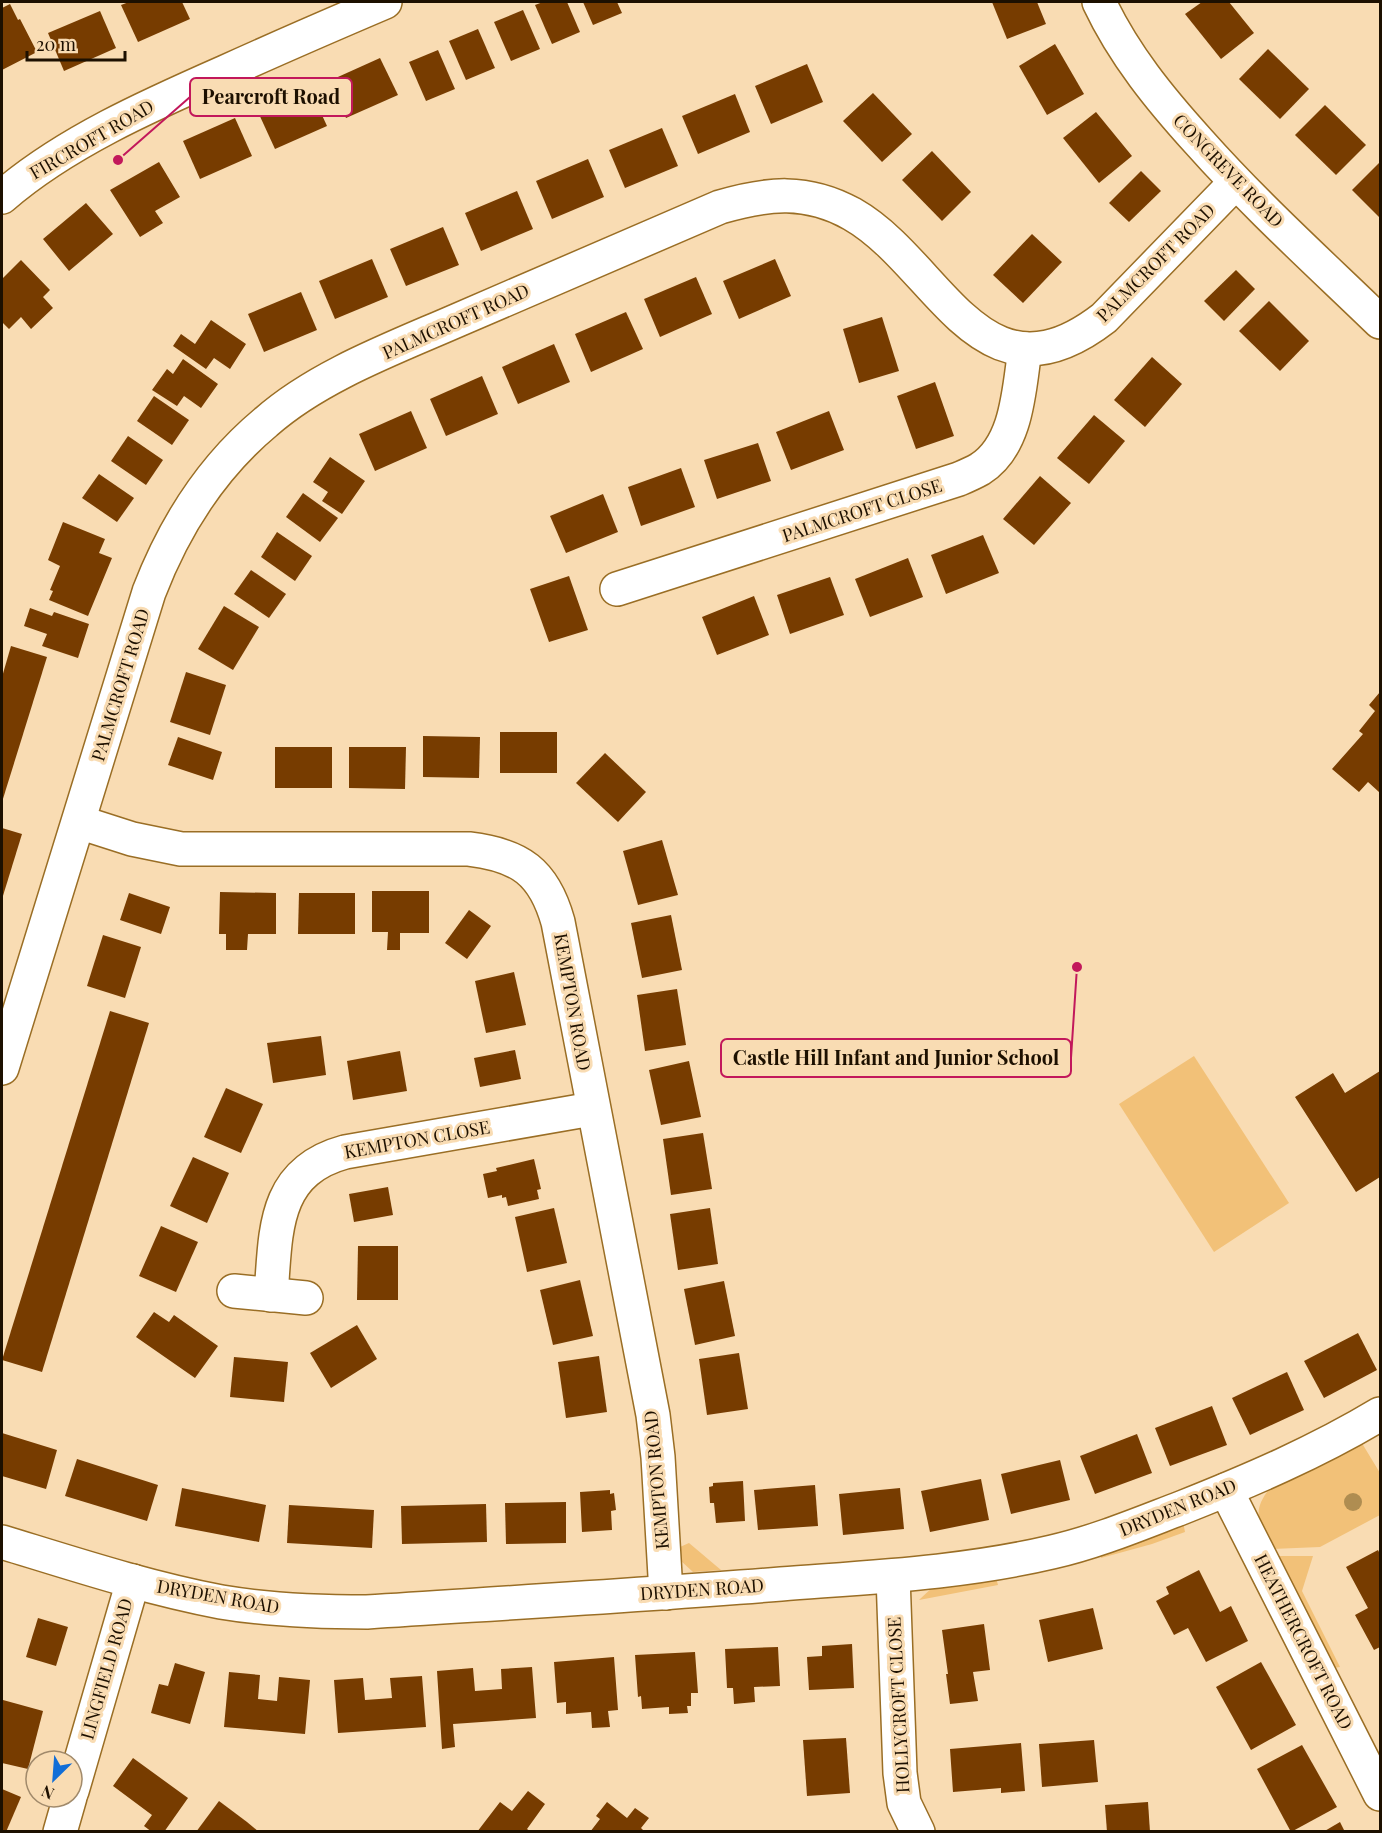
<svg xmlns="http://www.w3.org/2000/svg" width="1382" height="1833" font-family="'Playfair Display',serif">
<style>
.green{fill:#f2c178}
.building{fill:#773c00}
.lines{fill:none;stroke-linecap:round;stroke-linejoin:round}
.minor-casing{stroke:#9a6e25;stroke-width:36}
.minor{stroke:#fff;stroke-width:33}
.tree{fill:#af8d51}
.labels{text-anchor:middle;stroke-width:6;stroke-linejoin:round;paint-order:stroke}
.street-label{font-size:18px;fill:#1d1000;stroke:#f9dcb3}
.leader{fill:none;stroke:#c2185b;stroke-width:2}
.callout-dot{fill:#c2185b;stroke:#f9dcb3;stroke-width:2}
.callout{fill:#f9dcb3;stroke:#c2185b;stroke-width:2}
.callout-label{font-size:20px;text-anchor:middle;font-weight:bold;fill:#1d1000}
</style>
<rect width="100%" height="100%" fill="#f9dcb3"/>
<!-- green -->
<g class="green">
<path d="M 1194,1056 L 1289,1203 L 1214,1252 L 1119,1104 Z"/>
<path d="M 1360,1440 L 1380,1473 L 1380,1515 L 1320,1547 L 1272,1549 C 1260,1523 1250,1513 1270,1488 Z"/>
<path d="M 1183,1521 L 1185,1532 L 1152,1544 L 1101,1558 L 1100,1549 Z"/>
<path d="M 689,1543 L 721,1570 L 693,1572 L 680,1560 L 676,1552 L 680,1547 Z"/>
<path d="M 1276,1556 L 1313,1556 L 1302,1591 L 1340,1667 L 1328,1669 Z"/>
<path d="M 995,1574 L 998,1585 L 919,1600 L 935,1585 Z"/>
</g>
<!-- building -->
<g class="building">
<path d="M 129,2 L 182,2 L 190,19 L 138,42 L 121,5 Z"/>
<path d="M 543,2 L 567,2 L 580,32 L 552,44 L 535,5 Z"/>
<path d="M 583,2 L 617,2 L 622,13 L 593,25 Z"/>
<path d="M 992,2 L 1037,2 L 1046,24 L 1007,39 Z"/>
<path d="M 1202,2 L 1229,2 L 1254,33 L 1221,59 L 1185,14 Z"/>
<path d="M 10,4 L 18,20 L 20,19 L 37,52 L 2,70 L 2,8 Z"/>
<path d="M 523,10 L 540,49 L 511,61 L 494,22 Z"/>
<path d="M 100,11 L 116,48 L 64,71 L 48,33 Z"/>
<path d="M 478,29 L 495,68 L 466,80 L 449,41 Z"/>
<path d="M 1055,44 L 1084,94 L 1047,115 L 1019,66 Z"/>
<path d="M 1268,49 L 1309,89 L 1280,119 L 1239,79 Z"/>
<path d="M 438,50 L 455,89 L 426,101 L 409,62 Z"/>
<path d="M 380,58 L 398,95 L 346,118 L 329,81 Z"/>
<path d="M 807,64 L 823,102 L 771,124 L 755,86 Z"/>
<path d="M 310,89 L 327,126 L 275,149 L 258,112 Z"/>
<path d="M 873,93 L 912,134 L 882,162 L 843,121 Z"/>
<path d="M 735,94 L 750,132 L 698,154 L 682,116 Z"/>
<path d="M 1325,105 L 1366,145 L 1336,175 L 1295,135 Z"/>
<path d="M 1096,112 L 1132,156 L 1099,183 L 1063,138 Z"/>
<path d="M 235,118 L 252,156 L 200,179 L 183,141 Z"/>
<path d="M 662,128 L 678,166 L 625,188 L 609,150 Z"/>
<path d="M 932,151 L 971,192 L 942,221 L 902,180 Z"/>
<path d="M 588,159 L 604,197 L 552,219 L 536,181 Z"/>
<path d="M 159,162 L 180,197 L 155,211 L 163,223 L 140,237 L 110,190 Z"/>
<path d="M 1380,162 L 1380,218 L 1352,190 Z"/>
<path d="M 1141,171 L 1161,191 L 1129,222 L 1109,203 Z"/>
<path d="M 517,191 L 533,229 L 481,251 L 465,213 Z"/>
<path d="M 86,203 L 113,234 L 69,271 L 43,239 Z"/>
<path d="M 443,227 L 459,265 L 406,286 L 390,249 Z"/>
<path d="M 1032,234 L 1062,262 L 1023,303 L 993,275 Z"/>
<path d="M 372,259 L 388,297 L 335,319 L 319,281 Z"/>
<path d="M 775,259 L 791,296 L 739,319 L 723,281 Z"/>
<path d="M 21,260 L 50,290 L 43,297 L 53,308 L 31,329 L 21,317 L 9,329 L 2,322 L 2,279 Z"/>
<path d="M 1236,270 L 1255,289 L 1224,321 L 1204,301 Z"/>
<path d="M 696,277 L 712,314 L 660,337 L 644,299 Z"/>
<path d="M 301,292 L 317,330 L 264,352 L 248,314 Z"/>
<path d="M 1269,301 L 1309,341 L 1280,371 L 1239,331 Z"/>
<path d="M 626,312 L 643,349 L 591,372 L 575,334 Z"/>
<path d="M 882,317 L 899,371 L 859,383 L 843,329 Z"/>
<path d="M 211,320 L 246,344 L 230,369 L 214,358 L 206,369 L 173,346 L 181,334 L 195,344 Z"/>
<path d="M 554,344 L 570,382 L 518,404 L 502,367 Z"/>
<path d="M 1152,357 L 1182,384 L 1145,427 L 1114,400 Z"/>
<path d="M 183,359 L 218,384 L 201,408 L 184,396 L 177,406 L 152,390 L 167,369 L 173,374 Z"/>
<path d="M 482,376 L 498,414 L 446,436 L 430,399 Z"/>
<path d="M 935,382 L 954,436 L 916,449 L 897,396 Z"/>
<path d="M 154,396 L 189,420 L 172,445 L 137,421 Z"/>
<path d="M 411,411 L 427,448 L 375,471 L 359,434 Z"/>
<path d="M 829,411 L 844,450 L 791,470 L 776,432 Z"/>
<path d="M 1094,415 L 1125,441 L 1089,484 L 1057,458 Z"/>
<path d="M 128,436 L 163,460 L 146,485 L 111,461 Z"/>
<path d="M 758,443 L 771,481 L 717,499 L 704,460 Z"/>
<path d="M 330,457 L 365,481 L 342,514 L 322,501 L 328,492 L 313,482 Z"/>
<path d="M 681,468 L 695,507 L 641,526 L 628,487 Z"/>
<path d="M 99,474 L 134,498 L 117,522 L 82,498 Z"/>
<path d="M 1040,476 L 1071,503 L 1034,545 L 1003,519 Z"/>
<path d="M 303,493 L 338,518 L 320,542 L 286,517 Z"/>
<path d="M 603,494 L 618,532 L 566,553 L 550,516 Z"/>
<path d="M 63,522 L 105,539 L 99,553 L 112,558 L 88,616 L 49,600 L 53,591 L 50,590 L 60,566 L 48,560 Z"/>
<path d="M 277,532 L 312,556 L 295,581 L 261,557 Z"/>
<path d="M 983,535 L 999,573 L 946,594 L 931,555 Z"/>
<path d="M 908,558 L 923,597 L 870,617 L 855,579 Z"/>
<path d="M 251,570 L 286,594 L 269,618 L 234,594 Z"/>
<path d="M 569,576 L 588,630 L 549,642 L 530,589 Z"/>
<path d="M 830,577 L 844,615 L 790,634 L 777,595 Z"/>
<path d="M 754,596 L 769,635 L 717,655 L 702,617 Z"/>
<path d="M 224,606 L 259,627 L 233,670 L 198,649 Z"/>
<path d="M 30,608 L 52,616 L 54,612 L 89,624 L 78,658 L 42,646 L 47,634 L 24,626 Z"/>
<path d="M 11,646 L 47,657 L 2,802 L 2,677 Z"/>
<path d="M 186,672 L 226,685 L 210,735 L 170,722 Z"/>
<path d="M 1380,692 L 1380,791 L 1379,792 L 1368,782 L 1359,792 L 1332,769 L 1363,734 L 1359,731 L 1375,711 L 1369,705 Z"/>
<rect x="500" y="732" width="57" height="41"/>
<path d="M 423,736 L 480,737 L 479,778 L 423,777 Z"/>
<path d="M 178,737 L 222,752 L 213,780 L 168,765 Z"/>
<rect x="275" y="747" width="57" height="41"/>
<path d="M 349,747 L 406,747 L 405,789 L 349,788 Z"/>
<path d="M 605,753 L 646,792 L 618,822 L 576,783 Z"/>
<path d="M 2,828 L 22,834 L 2,899 Z"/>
<path d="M 662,840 L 678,895 L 638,905 L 623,851 Z"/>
<path d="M 372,891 L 429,891 L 429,933 L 400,933 L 400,950 L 387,950 L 388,932 L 372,932 Z"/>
<path d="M 220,892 L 276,893 L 276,934 L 248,934 L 247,950 L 226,950 L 226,934 L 219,934 Z"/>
<path d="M 129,893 L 170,907 L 161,934 L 120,920 Z"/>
<path d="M 299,893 L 355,893 L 355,934 L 298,934 Z"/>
<path d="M 469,910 L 491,926 L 467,959 L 445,943 Z"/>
<path d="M 671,915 L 682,970 L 642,978 L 631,923 Z"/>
<path d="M 103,935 L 141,947 L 125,998 L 87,986 Z"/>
<path d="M 514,972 L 526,1025 L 486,1033 L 475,981 Z"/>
<path d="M 677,989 L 686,1045 L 645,1051 L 637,995 Z"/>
<path d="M 110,1011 L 149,1023 L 42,1372 L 2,1360 Z"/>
<path d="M 321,1036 L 326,1075 L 273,1083 L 267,1043 Z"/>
<path d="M 515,1050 L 521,1079 L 480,1087 L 474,1058 Z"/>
<path d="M 400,1051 L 407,1091 L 353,1100 L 347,1061 Z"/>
<path d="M 689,1061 L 701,1117 L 661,1125 L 649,1070 Z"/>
<path d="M 1380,1071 L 1380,1177 L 1356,1192 L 1295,1097 L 1333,1073 L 1345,1093 Z"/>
<path d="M 226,1088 L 263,1104 L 241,1153 L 204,1137 Z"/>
<path d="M 703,1133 L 712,1189 L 671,1195 L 663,1139 Z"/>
<path d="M 193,1157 L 229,1173 L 207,1223 L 170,1206 Z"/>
<path d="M 534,1159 L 541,1189 L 537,1190 L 539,1199 L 508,1206 L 506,1197 L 502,1198 L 502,1195 L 488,1198 L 483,1174 L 497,1171 L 496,1168 Z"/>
<path d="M 388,1187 L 393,1215 L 354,1222 L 349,1194 Z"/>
<path d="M 554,1208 L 567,1263 L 527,1272 L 515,1217 Z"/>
<path d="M 710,1208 L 718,1264 L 678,1270 L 670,1214 Z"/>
<path d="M 161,1226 L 198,1242 L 176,1292 L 139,1276 Z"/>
<path d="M 358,1246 L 398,1246 L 398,1300 L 357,1300 Z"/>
<path d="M 580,1280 L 593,1336 L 553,1345 L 540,1290 Z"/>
<path d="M 724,1281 L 735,1336 L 695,1345 L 684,1289 Z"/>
<path d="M 154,1312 L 169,1322 L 174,1315 L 218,1346 L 195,1378 L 136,1337 Z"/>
<path d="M 357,1325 L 377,1359 L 331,1388 L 310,1353 Z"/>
<path d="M 1358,1333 L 1377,1370 L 1324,1398 L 1304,1361 Z"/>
<path d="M 739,1353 L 748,1409 L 707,1415 L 699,1359 Z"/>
<path d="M 599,1356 L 607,1412 L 566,1418 L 558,1362 Z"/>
<path d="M 234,1357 L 288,1362 L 284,1402 L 230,1397 Z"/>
<path d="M 1287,1372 L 1304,1410 L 1250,1435 L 1232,1398 Z"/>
<path d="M 1212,1406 L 1227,1445 L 1170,1466 L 1155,1428 Z"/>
<path d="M 2,1433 L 57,1450 L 46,1489 L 2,1476 Z"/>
<path d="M 1137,1434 L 1152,1473 L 1095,1494 L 1080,1456 Z"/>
<path d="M 77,1459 L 158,1485 L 147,1521 L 65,1496 Z"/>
<path d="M 1060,1460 L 1070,1500 L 1011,1514 L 1001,1474 Z"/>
<path d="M 981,1479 L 989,1520 L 930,1532 L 921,1491 Z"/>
<path d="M 743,1481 L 745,1521 L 716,1523 L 714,1503 L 710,1503 L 709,1487 L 713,1486 L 713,1483 Z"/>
<path d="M 815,1485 L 818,1526 L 758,1530 L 754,1490 Z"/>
<path d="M 182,1488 L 266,1505 L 259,1542 L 175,1526 Z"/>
<path d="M 900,1488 L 904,1529 L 843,1535 L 839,1494 Z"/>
<path d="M 610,1490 L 610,1494 L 614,1493 L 616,1510 L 611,1511 L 612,1530 L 582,1532 L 580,1492 Z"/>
<path d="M 566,1502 L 566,1543 L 506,1544 L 505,1503 Z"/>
<path d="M 486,1504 L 487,1542 L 402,1544 L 401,1506 Z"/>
<path d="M 289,1505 L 374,1510 L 372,1548 L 287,1543 Z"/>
<path d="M 1378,1550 L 1380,1554 L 1380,1647 L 1374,1650 L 1355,1615 L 1368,1608 L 1346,1567 Z"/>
<path d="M 1199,1570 L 1220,1612 L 1231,1606 L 1248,1641 L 1206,1662 L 1188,1628 L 1174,1635 L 1156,1601 L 1169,1594 L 1166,1587 Z"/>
<path d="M 1093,1608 L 1103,1649 L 1048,1662 L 1039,1620 Z"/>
<path d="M 38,1618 L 68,1627 L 56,1666 L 26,1657 Z"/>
<path d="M 984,1624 L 990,1670 L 973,1672 L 978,1701 L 950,1704 L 946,1674 L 948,1674 L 942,1630 Z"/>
<path d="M 852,1644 L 854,1688 L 809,1690 L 807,1657 L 822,1656 L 822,1646 Z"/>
<path d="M 778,1647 L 780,1686 L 754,1687 L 755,1702 L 734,1704 L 733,1688 L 727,1688 L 725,1649 Z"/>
<path d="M 695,1652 L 698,1693 L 691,1693 L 691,1706 L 687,1706 L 688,1713 L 669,1714 L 669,1707 L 642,1709 L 641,1696 L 638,1697 L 635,1655 Z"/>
<path d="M 614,1657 L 618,1710 L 608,1711 L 610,1727 L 592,1728 L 591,1712 L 566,1714 L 566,1702 L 557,1703 L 554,1662 Z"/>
<path d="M 1261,1662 L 1296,1725 L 1251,1750 L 1216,1687 Z"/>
<path d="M 175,1663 L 205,1672 L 190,1724 L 151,1713 L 159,1684 L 168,1686 Z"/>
<path d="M 532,1667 L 536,1718 L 453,1724 L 455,1747 L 442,1749 L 437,1671 L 473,1668 L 475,1691 L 502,1689 L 501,1669 Z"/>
<path d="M 229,1672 L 260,1675 L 258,1699 L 277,1701 L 279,1677 L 310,1680 L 305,1734 L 224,1727 Z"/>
<path d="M 422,1676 L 426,1727 L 338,1733 L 334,1680 L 363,1678 L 365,1700 L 379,1699 L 392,1698 L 390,1678 Z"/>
<path d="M 3,1700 L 43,1711 L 28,1769 L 2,1763 L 2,1707 Z"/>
<path d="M 846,1738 L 850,1793 L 807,1796 L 803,1740 Z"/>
<path d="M 1094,1740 L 1098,1782 L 1042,1787 L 1039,1744 Z"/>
<path d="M 1021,1743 L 1025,1791 L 1001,1793 L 1001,1788 L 953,1792 L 950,1749 Z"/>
<path d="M 1302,1745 L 1337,1807 L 1291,1832 L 1257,1769 Z"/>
<path d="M 133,1758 L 188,1798 L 164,1832 L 152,1832 L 144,1826 L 152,1815 L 113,1786 Z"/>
<path d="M 2,1789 L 21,1797 L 6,1832 L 2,1832 Z"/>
<path d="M 528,1791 L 545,1804 L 527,1829 L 531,1832 L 477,1832 L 500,1802 L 512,1811 Z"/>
<path d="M 219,1801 L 247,1822 L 259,1832 L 196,1832 Z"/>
<path d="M 607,1802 L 627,1818 L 635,1808 L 649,1818 L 641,1828 L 645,1832 L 590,1832 L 600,1819 L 596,1816 Z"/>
<path d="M 1148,1802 L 1150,1832 L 1107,1832 L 1105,1805 Z"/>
<path d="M 1340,1822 L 1345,1832 L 1323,1832 Z"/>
</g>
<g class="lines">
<defs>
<g id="minor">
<path d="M 1099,2 C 1124,55 1160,99 1199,142 C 1256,206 1319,263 1380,322"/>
<path d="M 2,197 C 64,143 150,105 225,72 C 278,48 331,25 385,2"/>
<path d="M 617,589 L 959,479 C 966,476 973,473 980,469 C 1018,445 1019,388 1025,349"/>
<path d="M 79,822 L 132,839 L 181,849 L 469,849 C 520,855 544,872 558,922 L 653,1415 L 658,1457 L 666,1593"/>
<path d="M 2,1068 L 149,592 C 174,527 212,467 266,422 C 318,376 394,348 458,320 C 545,283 632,245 720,207 C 767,193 807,189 852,214 C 940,264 981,413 1104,318 L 1235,183"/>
<path d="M 234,1291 L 306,1298"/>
<path d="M 271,1295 C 276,1232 272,1172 345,1152 L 592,1109"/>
<path d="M 1226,1490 L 1380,1794"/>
<path d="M 2,1542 C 74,1564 147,1588 221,1602 C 269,1610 318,1612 367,1612 C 505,1603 643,1595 781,1584 C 871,1577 963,1573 1052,1552 C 1096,1542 1139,1524 1181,1508 C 1249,1481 1317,1452 1380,1414"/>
<path d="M 893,1576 L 900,1773 L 904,1803 L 918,1832"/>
<path d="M 72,1791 L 133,1581"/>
<path d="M 60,1832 L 70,1797"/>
</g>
</defs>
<!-- minor casing -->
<use href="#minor" class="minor-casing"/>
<!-- minor -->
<use href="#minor" class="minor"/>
</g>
<!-- trees -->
<circle class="tree" cx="1353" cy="1502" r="9"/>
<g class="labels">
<!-- street labels -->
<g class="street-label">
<text transform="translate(92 140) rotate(-30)" y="6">FIRCROFT ROAD</text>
<text transform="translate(1228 171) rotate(46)" y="6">CONGREVE ROAD</text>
<text transform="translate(1156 263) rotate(-45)" y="6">PALMCROFT ROAD</text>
<text transform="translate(456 322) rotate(-24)" y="6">PALMCROFT ROAD</text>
<text transform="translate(862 511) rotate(-18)" y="6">PALMCROFT CLOSE</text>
<text transform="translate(121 685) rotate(-73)" y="6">PALMCROFT ROAD</text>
<text transform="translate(572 1002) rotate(80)" y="6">KEMPTON ROAD</text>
<text transform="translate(417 1140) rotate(-10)" y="6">KEMPTON CLOSE</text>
<text transform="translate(657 1480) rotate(-95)" y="6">KEMPTON ROAD</text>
<text transform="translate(1178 1508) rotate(-22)" y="6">DRYDEN ROAD</text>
<text transform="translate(702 1590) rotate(-4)" y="6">DRYDEN ROAD</text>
<text transform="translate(218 1597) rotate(10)" y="6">DRYDEN ROAD</text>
<text transform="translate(1303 1642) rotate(63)" y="6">HEATHERCROFT ROAD</text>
<text transform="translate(107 1669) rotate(-74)" y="6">LINGFIELD ROAD</text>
<text transform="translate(899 1705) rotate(-93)" y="6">HOLLYCROFT CLOSE</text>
</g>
</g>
<!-- callouts -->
<path class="leader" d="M118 160L190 97M1077 967L1071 1058"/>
<g class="callout-dot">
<circle cx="118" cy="160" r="6"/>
<circle cx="1077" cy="967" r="6"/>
</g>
<g class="callout">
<rect x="190" y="78" width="162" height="38" rx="6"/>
<rect x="721" y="1039" width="350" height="38" rx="6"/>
</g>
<g class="callout-label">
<text x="271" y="104">Pearcroft Road</text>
<text x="896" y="1065">Castle Hill Infant and Junior School</text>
</g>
<!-- border -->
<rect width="1382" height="1833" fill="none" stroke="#1d1000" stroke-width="6"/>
<!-- north arrow -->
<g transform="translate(54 1779) rotate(205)"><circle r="28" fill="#f9dcb3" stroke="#a18a6b" stroke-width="1.5"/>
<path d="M0-4.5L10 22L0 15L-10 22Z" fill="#116ed7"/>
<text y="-9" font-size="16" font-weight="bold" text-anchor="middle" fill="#1d1000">N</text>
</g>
<!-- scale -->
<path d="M27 51v9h98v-9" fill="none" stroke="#1d1000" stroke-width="3"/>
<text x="36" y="51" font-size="18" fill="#1d1000" stroke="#f9dcb3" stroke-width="4.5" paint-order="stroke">20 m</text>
</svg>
